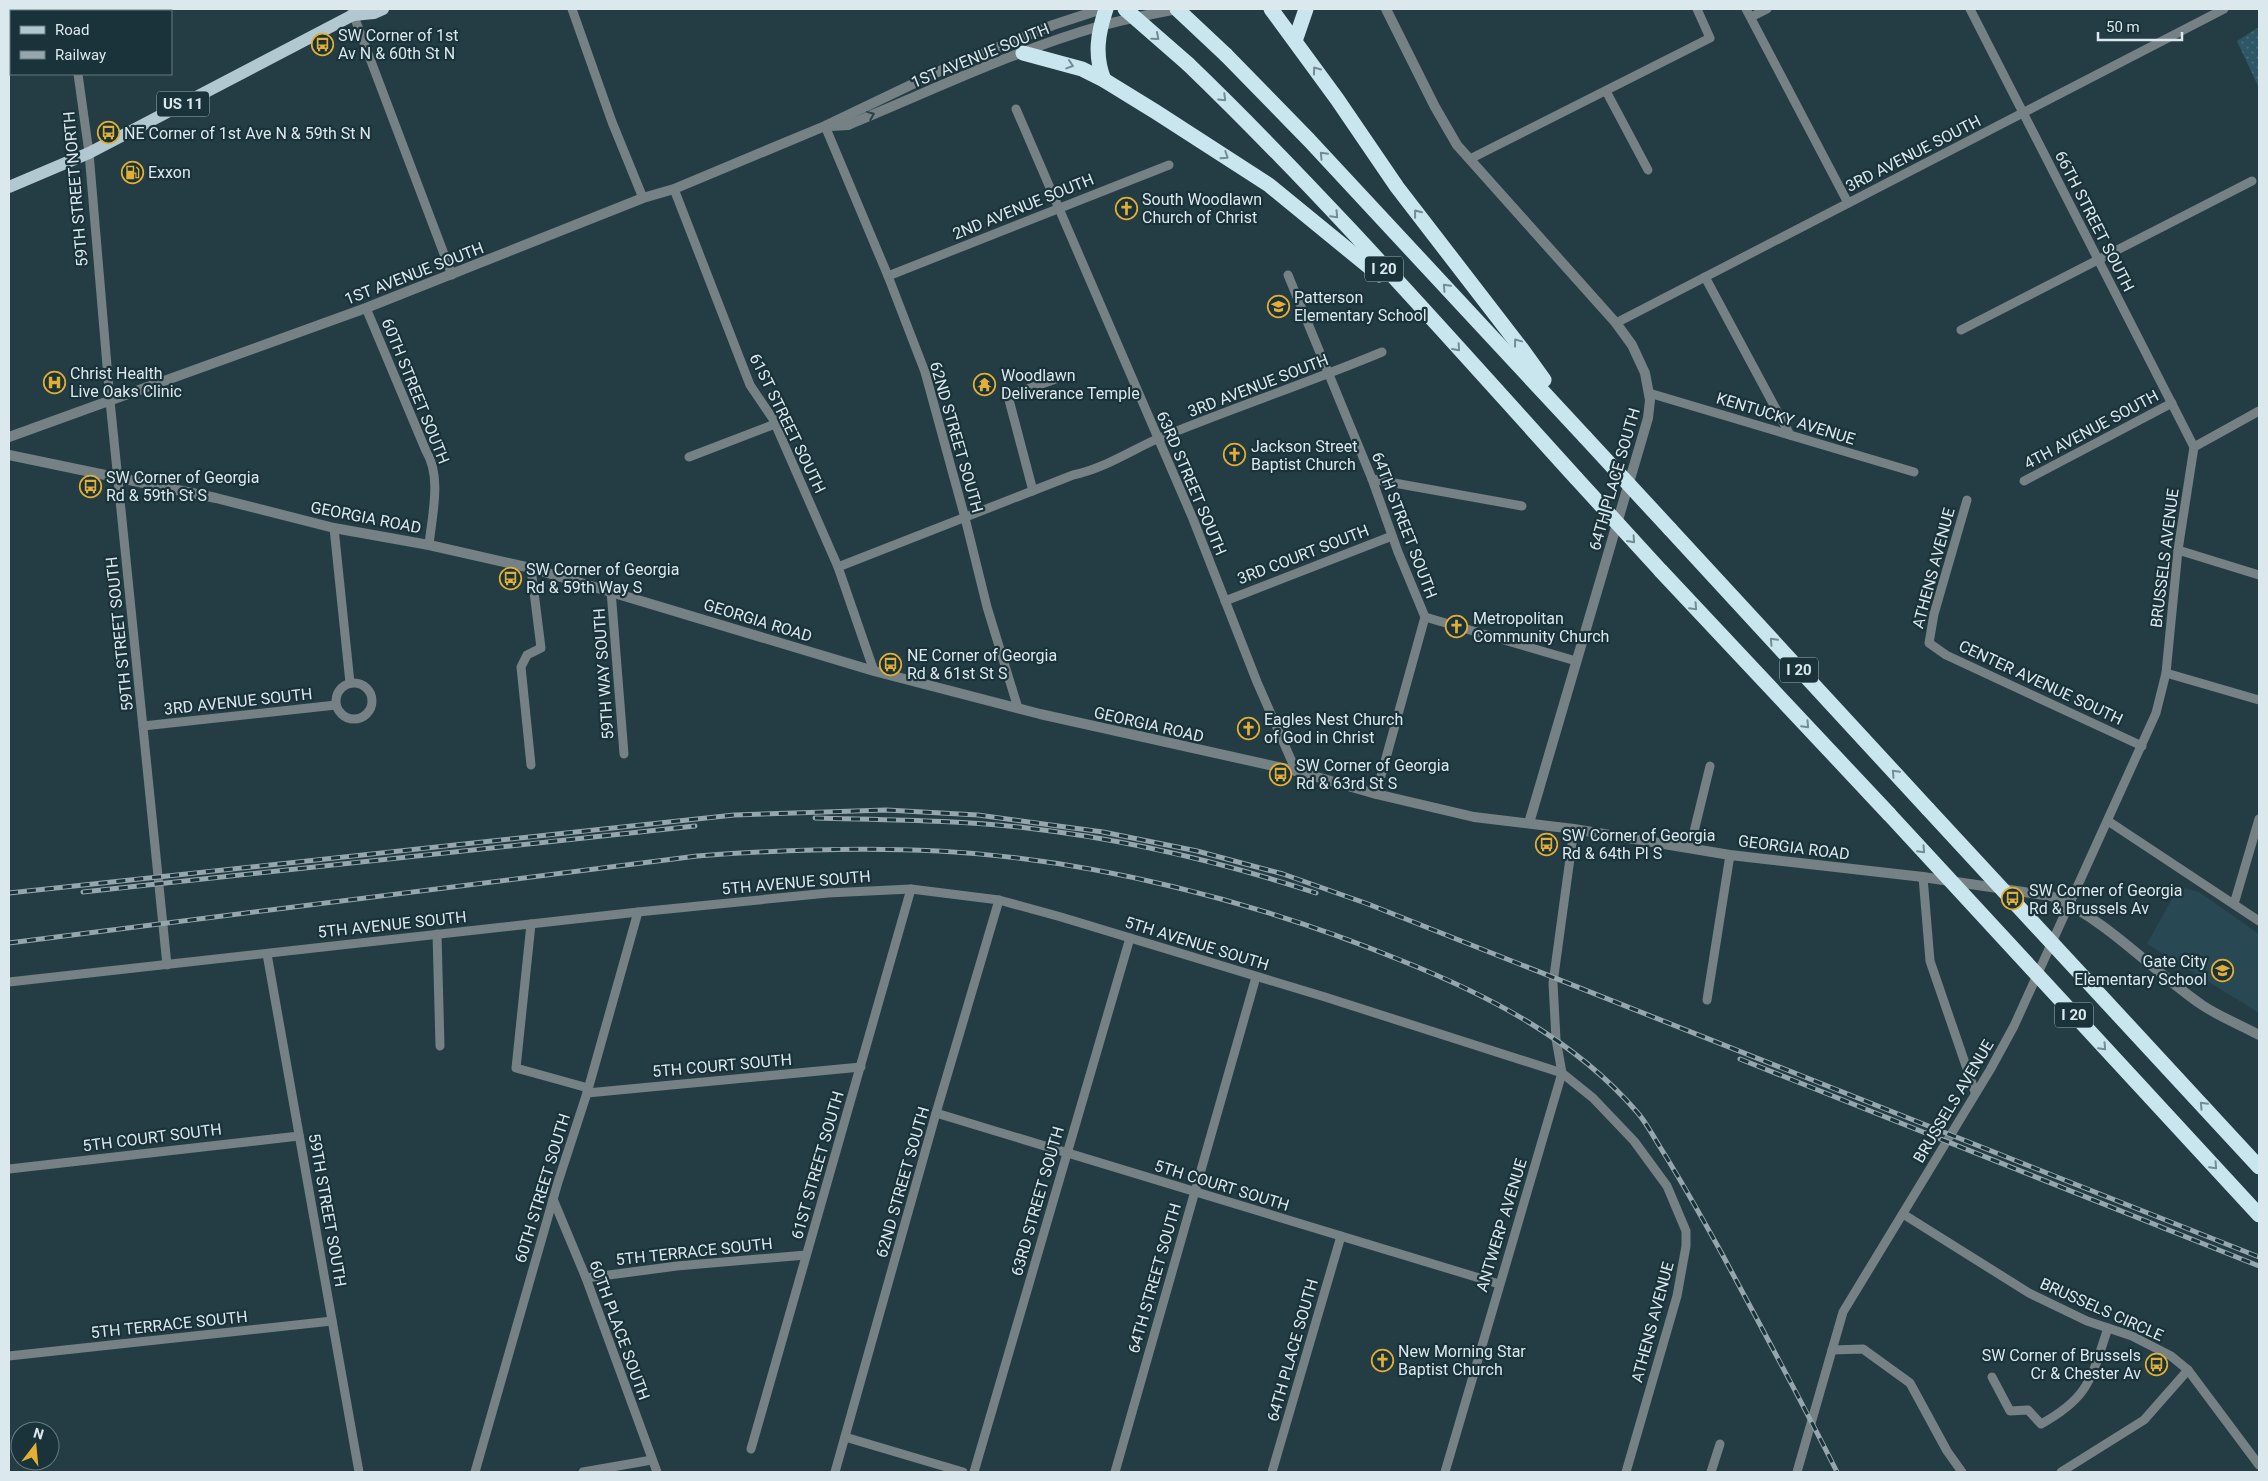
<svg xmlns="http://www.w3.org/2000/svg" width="2268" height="1481" font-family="Roboto,sans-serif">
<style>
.built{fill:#284853}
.park{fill:url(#park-dots)}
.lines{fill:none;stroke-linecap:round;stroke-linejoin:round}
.minor{stroke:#758184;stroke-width:9}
.tertiary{stroke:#758184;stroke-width:10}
.primary{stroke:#b1c8d0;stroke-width:12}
.motorway{stroke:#c9e5ee;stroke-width:15}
.rail-casing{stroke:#95a6ac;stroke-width:5}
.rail{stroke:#1a3239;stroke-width:3;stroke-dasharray:9;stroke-linecap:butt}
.motorway-bridge{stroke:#c9e5ee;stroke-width:15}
.oneway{stroke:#728c94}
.oneway2{stroke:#2c4248}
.labels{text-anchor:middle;stroke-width:4.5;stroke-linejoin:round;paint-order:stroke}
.shield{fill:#1a3239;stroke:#a1b1b7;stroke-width:1}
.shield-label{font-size:15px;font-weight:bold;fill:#dbe8ed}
.poi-label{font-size:16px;fill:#dbe8ed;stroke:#1a3239;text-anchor:start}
.street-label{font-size:16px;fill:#dbe8ed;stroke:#1a3239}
</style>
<defs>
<pattern id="park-dots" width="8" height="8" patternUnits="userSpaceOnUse" patternTransform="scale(1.25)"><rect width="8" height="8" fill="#2d5764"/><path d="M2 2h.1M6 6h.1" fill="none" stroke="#4b6f7a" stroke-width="1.8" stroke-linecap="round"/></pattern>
</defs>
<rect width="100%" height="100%" fill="#243c44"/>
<!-- built -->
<path class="built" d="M 2184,888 L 2199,892 L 2259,934 L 2259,1013 L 2147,944 L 2174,895 Z"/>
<!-- park -->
<path class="park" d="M 2259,27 L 2259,88 L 2237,41 Z"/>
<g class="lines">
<!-- minor -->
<g class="minor">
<path d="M 74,9 L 74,11"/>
<path d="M 572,9 L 612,122 L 643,198"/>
<path d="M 1746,9 L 1848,203"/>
<path d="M 1970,9 L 2194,447"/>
<path d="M 352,11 L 452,275"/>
<path d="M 1751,17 L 1767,9"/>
<path d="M 78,74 L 89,153 L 110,401 L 167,965"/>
<path d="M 1606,91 L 1648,170"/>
<path d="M 1016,109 L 1193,519 L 1257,682 L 1296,771"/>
<path d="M 825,126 L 888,276 L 925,372 L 965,518 L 987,607 L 1018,708"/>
<path d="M 1470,159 L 1710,38 L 1697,9"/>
<path d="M 674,189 L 750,385 L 773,419 L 838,567 L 874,671"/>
<path d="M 1288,275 L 1372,479 L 1398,552 L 1425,617 L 1376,794"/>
<path d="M 888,276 L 1169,165"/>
<path d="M 1705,277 L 1790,435"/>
<path d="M 366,308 L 426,451 C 442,477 432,515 429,545"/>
<path d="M 1616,323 L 2224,9"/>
<path d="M 1961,330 L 2252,181"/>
<path d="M 1649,393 L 1914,472"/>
<path d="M 2194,447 L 2259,411"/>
<path d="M 689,457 L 775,424"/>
<path d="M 1372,479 L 1522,506"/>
<path d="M 2024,481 L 2172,403"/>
<path d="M 1033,491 L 1008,396 L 1064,376"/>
<path d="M 1967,500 L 1934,614 L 1929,643 L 1946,655 L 2142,746"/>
<path d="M 334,528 L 350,683"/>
<path d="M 2178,550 L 2259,575"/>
<path d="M 838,567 L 1073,475 C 1103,469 1130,451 1157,439 C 1232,408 1308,383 1382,352"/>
<path d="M 531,568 L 541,648 L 527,655 L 521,667 L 531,765"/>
<path d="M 611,591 L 624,754"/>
<path d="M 1225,601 L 1392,536"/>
<path d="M 1425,617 L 1576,661"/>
<path d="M 2166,673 L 2259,700"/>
<circle cx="354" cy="701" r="18"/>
<path d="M 143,726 L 336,705"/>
<path d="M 2108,821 L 2259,921"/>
<path d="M 1690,848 L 1710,766"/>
<path d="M 1923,877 L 1930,961 L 1975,1092"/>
<path d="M 2234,904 L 2259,819"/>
<path d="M 531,924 L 516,1068 L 588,1088"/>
<path d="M 437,934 L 440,1046"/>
<path d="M 267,954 L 359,1472"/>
<path d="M 9,982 L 638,912 L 828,893 L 911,889 L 999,900 L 1061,917 L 1325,997 L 1562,1073 L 1593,1098 L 1634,1141 L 1667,1186 L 1686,1231 L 1686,1246 L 1677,1296 L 1626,1472"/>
<path d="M 1707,1000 L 1730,855"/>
<path d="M 587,1093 L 861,1067"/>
<path d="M 936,1113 L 1499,1284"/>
<path d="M 9,1169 L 299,1136"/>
<path d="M 553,1199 L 586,1278 L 657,1472"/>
<path d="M 1903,1214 L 2029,1293 L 2087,1321 L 2132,1336 L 2171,1356 L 2188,1370 L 2259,1465"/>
<path d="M 586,1278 L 677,1266 L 806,1255"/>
<path d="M 1832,1350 L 1863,1349 L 1910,1383 L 1947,1451 L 1962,1472"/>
<path d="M 9,1356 L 332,1321"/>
<path d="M 1992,1377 L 2010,1411 L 2028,1410 L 2041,1424 C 2090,1397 2091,1378 2108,1328"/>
<path d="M 845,1437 L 963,1472"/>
<path d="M 751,1449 L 911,889"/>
<path d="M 475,1472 L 558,1182 L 587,1093 L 638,912"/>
<path d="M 583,1472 L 652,1460"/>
<path d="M 835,1472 L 936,1113 L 999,900"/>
<path d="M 974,1472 L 1130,938"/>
<path d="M 1115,1472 L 1256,977"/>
<path d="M 1272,1472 L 1341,1236"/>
<path d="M 1445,1472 L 1562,1073 L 1556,1039 L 1553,983 L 1574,829"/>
<path d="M 1711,1472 L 1720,1444"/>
<path d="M 1797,1472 L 1843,1312 L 1990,1070 L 2014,1026 L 2156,713 L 2166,673 L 2178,550 L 2194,447"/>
<path d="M 2061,1472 L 2144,1420 L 2188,1370"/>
</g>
<!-- tertiary -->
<g class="tertiary">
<path d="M 1386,9 L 1435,107 L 1457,145 L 1616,323 L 1632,345 L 1645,373 L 1650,400 L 1648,418 L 1529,823"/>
<path d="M 831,126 L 848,125 C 931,91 1013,51 1100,26 C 1125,19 1152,14 1178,9"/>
<path d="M 9,437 L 366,308 L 643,198 L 674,189 L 825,126 L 940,71 L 1053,25 L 1102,9"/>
<path d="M 9,455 L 216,498 L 334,528 L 429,545 L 531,568 L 874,671 L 1040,714 L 1296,771 L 1376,794 L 1474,817 L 1574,829 L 1730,855 L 1923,877 L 2051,896 C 2109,921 2151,970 2202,1005 C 2220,1017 2241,1025 2259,1035"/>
</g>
<!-- primary -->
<g class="primary">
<path d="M 353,15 L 374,13 L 383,9"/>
<path d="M 9,187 L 89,153 L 353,15 L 359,9"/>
</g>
<!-- motorway -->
<g class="motorway">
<path d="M 1271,9 L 1337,99 L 1397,187 L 1521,348 L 1544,380"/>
<path d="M 1295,41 L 1306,9"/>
<path d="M 1023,53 L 1082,69 L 1104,80 L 1156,112 L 1269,185 L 1379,275"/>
<path d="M 1226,55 L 1309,140 L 1585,437"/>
<path d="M 1188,64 C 1324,195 1449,338 1576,478"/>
<path d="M 1104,80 C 1094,55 1098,33 1106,9"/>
<path d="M 1670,529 L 1928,809"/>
<path d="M 1661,571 L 1889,814"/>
</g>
<defs>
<g id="rail">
<path d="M 815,818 C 886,820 957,820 1027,828 C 1123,839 1225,863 1316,893"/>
<path d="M 83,892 L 695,826"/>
<path d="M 9,893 L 734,815 L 886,810 L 978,815 L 1103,832 L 1197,851 L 1283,874 L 1368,904 L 2259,1257"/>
<path d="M 9,943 L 697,856 C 777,850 857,847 938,851 C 1091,859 1259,902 1400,960 C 1488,995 1574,1039 1637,1112 C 1646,1122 1653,1136 1660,1147 C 1682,1182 1701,1216 1721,1252 C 1760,1325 1800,1398 1837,1472"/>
<path d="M 1740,1059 L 2259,1266"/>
</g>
</defs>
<!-- rail casing -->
<use href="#rail" class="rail-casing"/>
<!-- rail -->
<use href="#rail" class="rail"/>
<!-- motorway-bridge -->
<g class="motorway-bridge">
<path d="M 1125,9 L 1188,64"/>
<path d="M 1177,9 L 1226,55"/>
<path d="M 1585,437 L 1670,529"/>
<path d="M 1576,478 L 1661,571"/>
<path d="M 1928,809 L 2259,1167"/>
<path d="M 1889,814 L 2259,1215"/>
</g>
</g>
<!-- one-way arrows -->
<defs><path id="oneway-chevron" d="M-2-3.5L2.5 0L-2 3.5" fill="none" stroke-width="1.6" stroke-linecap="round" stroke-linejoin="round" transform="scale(1.25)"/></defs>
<g class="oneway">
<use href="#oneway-chevron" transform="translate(1156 37) rotate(41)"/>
<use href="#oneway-chevron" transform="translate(1070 65) rotate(18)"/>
<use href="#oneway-chevron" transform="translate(1316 70) rotate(-126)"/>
<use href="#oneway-chevron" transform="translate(1223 98) rotate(44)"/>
<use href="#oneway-chevron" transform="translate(1323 155) rotate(-133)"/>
<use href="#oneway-chevron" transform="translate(1225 156) rotate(33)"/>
<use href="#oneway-chevron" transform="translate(1417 213) rotate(-128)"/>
<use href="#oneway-chevron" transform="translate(1335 215) rotate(47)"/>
<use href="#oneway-chevron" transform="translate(1446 287) rotate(-133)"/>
<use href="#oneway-chevron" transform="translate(1517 342) rotate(-127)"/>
<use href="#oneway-chevron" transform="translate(1457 348) rotate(48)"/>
<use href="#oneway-chevron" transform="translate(1632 540) rotate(48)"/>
<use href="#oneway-chevron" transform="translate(1694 607) rotate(47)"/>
<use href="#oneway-chevron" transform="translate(1773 641) rotate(-133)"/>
<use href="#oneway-chevron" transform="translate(1806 725) rotate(46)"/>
<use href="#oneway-chevron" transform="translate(1895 773) rotate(-133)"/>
<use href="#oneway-chevron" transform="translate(1922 850) rotate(47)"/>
<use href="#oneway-chevron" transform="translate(2103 1047) rotate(47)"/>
<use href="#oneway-chevron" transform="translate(2203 1105) rotate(-133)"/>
<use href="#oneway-chevron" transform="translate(2214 1166) rotate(47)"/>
</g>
<use class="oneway2" href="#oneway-chevron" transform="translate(871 115) rotate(-22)"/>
<!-- icons -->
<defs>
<symbol id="bus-ring" viewBox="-11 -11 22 22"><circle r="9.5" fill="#1a3239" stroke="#e2af34" stroke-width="1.5"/><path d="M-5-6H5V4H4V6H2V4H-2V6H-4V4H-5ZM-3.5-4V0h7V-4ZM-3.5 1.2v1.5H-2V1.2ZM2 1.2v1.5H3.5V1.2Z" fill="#e2af34"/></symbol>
<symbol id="fuel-ring" viewBox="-11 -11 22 22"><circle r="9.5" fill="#1a3239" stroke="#e2af34" stroke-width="1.5"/><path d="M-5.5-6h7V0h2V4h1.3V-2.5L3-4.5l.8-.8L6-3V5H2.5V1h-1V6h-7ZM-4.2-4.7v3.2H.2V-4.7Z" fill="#e2af34"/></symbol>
<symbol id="church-ring" viewBox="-11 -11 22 22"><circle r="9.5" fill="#1a3239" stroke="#e2af34" stroke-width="1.5"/><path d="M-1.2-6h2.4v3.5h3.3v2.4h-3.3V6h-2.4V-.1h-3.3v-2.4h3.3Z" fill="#e2af34"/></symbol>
<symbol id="school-ring" viewBox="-11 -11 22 22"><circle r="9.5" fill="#1a3239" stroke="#e2af34" stroke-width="1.5"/><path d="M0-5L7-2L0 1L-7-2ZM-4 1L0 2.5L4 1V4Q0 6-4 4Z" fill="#e2af34"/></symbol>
<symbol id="hospital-ring" viewBox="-11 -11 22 22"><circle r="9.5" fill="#1a3239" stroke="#e2af34" stroke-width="1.5"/><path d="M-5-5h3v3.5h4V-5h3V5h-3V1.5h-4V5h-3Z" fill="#e2af34"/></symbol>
<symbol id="temple-ring" viewBox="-11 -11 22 22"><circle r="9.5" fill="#1a3239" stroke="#e2af34" stroke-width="1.5"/><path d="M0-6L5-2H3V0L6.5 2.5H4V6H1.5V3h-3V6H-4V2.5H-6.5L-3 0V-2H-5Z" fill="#e2af34"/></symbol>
</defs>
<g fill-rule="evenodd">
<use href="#bus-ring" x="310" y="32" width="25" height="25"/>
<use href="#bus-ring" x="96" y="120" width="25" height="25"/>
<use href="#fuel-ring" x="120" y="160" width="25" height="25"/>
<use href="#church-ring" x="1114" y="196" width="25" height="25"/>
<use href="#school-ring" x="1266" y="294" width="25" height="25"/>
<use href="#hospital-ring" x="42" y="370" width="25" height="25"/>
<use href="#temple-ring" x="972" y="372" width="25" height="25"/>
<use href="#church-ring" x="1222" y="442" width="25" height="25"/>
<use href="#bus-ring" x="78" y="474" width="25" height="25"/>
<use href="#bus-ring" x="498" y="566" width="25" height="25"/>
<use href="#church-ring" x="1444" y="614" width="25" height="25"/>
<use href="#bus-ring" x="878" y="652" width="25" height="25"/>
<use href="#church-ring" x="1236" y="716" width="25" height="25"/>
<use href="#bus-ring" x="1268" y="762" width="25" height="25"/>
<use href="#bus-ring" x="1534" y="832" width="25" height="25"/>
<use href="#bus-ring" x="2000" y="886" width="25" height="25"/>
<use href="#school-ring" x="2210" y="958" width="25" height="25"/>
<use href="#church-ring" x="1370" y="1348" width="25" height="25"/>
<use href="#bus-ring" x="2144" y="1352" width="25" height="25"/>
</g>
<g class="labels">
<!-- shield labels -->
<g class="shield">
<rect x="157" y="91.5" width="52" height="25" rx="4"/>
<rect x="1365" y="256.5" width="38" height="25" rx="4"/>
<rect x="1780" y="657.5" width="38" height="25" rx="4"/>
<rect x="2055" y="1002.5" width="38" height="25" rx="4"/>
</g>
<g class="shield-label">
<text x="183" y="109">US 11</text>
<text x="1384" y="274">I 20</text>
<text x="1799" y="675">I 20</text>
<text x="2074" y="1020">I 20</text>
</g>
<!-- poi labels -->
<g class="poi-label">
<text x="338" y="41">SW Corner of 1st<tspan x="338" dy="18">Av N &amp; 60th St N</tspan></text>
<text x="124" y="139">NE Corner of 1st Ave N &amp; 59th St N</text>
<text x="148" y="178">Exxon</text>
<text x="1142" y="205">South Woodlawn<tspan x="1142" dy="18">Church of Christ</tspan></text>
<text x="1294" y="303">Patterson<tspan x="1294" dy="18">Elementary School</tspan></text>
<text x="70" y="379">Christ Health<tspan x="70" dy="18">Live Oaks Clinic</tspan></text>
<text x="1001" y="381">Woodlawn<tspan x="1001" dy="18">Deliverance Temple</tspan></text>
<text x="1251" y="452">Jackson Street<tspan x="1251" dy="18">Baptist Church</tspan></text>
<text x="106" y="483">SW Corner of Georgia<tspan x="106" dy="18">Rd &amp; 59th St S</tspan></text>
<text x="526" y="575">SW Corner of Georgia<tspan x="526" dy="18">Rd &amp; 59th Way S</tspan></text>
<text x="1473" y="624">Metropolitan<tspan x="1473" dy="18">Community Church</tspan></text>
<text x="907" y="661">NE Corner of Georgia<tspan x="907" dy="18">Rd &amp; 61st St S</tspan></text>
<text x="1264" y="725">Eagles Nest Church<tspan x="1264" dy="18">of God in Christ</tspan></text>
<text x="1296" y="771">SW Corner of Georgia<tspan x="1296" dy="18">Rd &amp; 63rd St S</tspan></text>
<text x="1562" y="841">SW Corner of Georgia<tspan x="1562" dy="18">Rd &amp; 64th Pl S</tspan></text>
<text x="2029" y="896">SW Corner of Georgia<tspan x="2029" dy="18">Rd &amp; Brussels Av</tspan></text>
<text x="2207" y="967" text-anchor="end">Gate City<tspan x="2207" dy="18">Elementary School</tspan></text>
<text x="1398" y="1357">New Morning Star<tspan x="1398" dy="18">Baptist Church</tspan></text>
<text x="2141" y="1361" text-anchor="end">SW Corner of Brussels<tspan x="2141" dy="18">Cr &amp; Chester Av</tspan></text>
</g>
<!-- street labels -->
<g class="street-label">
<text transform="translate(980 55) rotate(-22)" y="6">1ST AVENUE SOUTH</text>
<text transform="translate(1913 153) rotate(-27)" y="6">3RD AVENUE SOUTH</text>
<text transform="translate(75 189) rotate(-95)" y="6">59TH STREET NORTH</text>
<text transform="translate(1023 206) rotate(-22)" y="6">2ND AVENUE SOUTH</text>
<text transform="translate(2095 221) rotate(63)" y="6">66TH STREET SOUTH</text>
<text transform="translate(414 273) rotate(-21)" y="6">1ST AVENUE SOUTH</text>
<text transform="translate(1258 385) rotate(-21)" y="6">3RD AVENUE SOUTH</text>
<text transform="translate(416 391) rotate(68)" y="6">60TH STREET SOUTH</text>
<text transform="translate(1786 418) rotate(17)" y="6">KENTUCKY AVENUE</text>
<text transform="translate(788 423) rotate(64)" y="6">61ST STREET SOUTH</text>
<text transform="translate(2091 429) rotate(-28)" y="6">4TH AVENUE SOUTH</text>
<text transform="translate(957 437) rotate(74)" y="6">62ND STREET SOUTH</text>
<text transform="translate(1614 479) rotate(-74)" y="6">64TH PLACE SOUTH</text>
<text transform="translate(1192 483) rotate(67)" y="6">63RD STREET SOUTH</text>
<text transform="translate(366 517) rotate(11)" y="6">GEORGIA ROAD</text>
<text transform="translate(1405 525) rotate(69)" y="6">64TH STREET SOUTH</text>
<text transform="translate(1303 554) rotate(-21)" y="6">3RD COURT SOUTH</text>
<text transform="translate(2164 558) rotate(-83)" y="6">BRUSSELS AVENUE</text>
<text transform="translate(1933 568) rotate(-75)" y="6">ATHENS AVENUE</text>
<text transform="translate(758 620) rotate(17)" y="6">GEORGIA ROAD</text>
<text transform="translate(119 634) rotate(-96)" y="6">59TH STREET SOUTH</text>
<text transform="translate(603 674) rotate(-94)" y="6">59TH WAY SOUTH</text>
<text transform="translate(2041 682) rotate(25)" y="6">CENTER AVENUE SOUTH</text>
<text transform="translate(238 701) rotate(-6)" y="6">3RD AVENUE SOUTH</text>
<text transform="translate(1149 724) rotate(13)" y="6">GEORGIA ROAD</text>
<text transform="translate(1794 847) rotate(7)" y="6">GEORGIA ROAD</text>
<text transform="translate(796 882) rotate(-5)" y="6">5TH AVENUE SOUTH</text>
<text transform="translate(392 924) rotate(-6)" y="6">5TH AVENUE SOUTH</text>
<text transform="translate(1197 943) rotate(17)" y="6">5TH AVENUE SOUTH</text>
<text transform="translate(722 1065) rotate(-5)" y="6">5TH COURT SOUTH</text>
<text transform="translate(1953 1101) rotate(-59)" y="6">BRUSSELS AVENUE</text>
<text transform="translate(152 1137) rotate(-7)" y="6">5TH COURT SOUTH</text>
<text transform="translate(817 1165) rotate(-74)" y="6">61ST STREET SOUTH</text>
<text transform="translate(902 1182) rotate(-74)" y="6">62ND STREET SOUTH</text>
<text transform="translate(1222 1185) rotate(17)" y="6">5TH COURT SOUTH</text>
<text transform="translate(542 1188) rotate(-73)" y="6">60TH STREET SOUTH</text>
<text transform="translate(1037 1201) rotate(-74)" y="6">63RD STREET SOUTH</text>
<text transform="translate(328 1210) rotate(80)" y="6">59TH STREET SOUTH</text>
<text transform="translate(1501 1225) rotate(-73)" y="6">ANTWERP AVENUE</text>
<text transform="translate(694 1251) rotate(-6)" y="6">5TH TERRACE SOUTH</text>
<text transform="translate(1154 1278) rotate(-74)" y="6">64TH STREET SOUTH</text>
<text transform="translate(2102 1309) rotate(24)" y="6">BRUSSELS CIRCLE</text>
<text transform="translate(1652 1322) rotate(-75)" y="6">ATHENS AVENUE</text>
<text transform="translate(169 1324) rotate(-6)" y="6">5TH TERRACE SOUTH</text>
<text transform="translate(620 1330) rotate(70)" y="6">60TH PLACE SOUTH</text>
<text transform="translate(1292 1350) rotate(-74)" y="6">64TH PLACE SOUTH</text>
</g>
</g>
<!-- border -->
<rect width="2268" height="1481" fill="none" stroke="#dbe8ed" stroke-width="20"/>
<!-- legend -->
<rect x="10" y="10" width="162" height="65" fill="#1a3239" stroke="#677b81"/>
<rect x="20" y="26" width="25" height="8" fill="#b1c8d0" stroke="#677b81"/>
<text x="55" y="35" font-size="15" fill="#dbe8ed">Road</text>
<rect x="20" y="51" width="25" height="8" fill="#95a6ac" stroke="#677b81"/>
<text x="55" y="60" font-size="15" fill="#dbe8ed">Railway</text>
<!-- north arrow -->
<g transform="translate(35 1446) rotate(16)"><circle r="24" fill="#1a3239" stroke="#677b81"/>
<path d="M0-4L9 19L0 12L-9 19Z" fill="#e2af34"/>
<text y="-8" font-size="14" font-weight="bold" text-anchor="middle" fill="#dbe8ed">N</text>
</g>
<!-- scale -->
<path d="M2098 32v8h84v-8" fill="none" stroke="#dbe8ed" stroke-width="2.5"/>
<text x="2106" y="32" font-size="15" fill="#dbe8ed" stroke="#1a3239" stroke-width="4" paint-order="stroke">50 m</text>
</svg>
